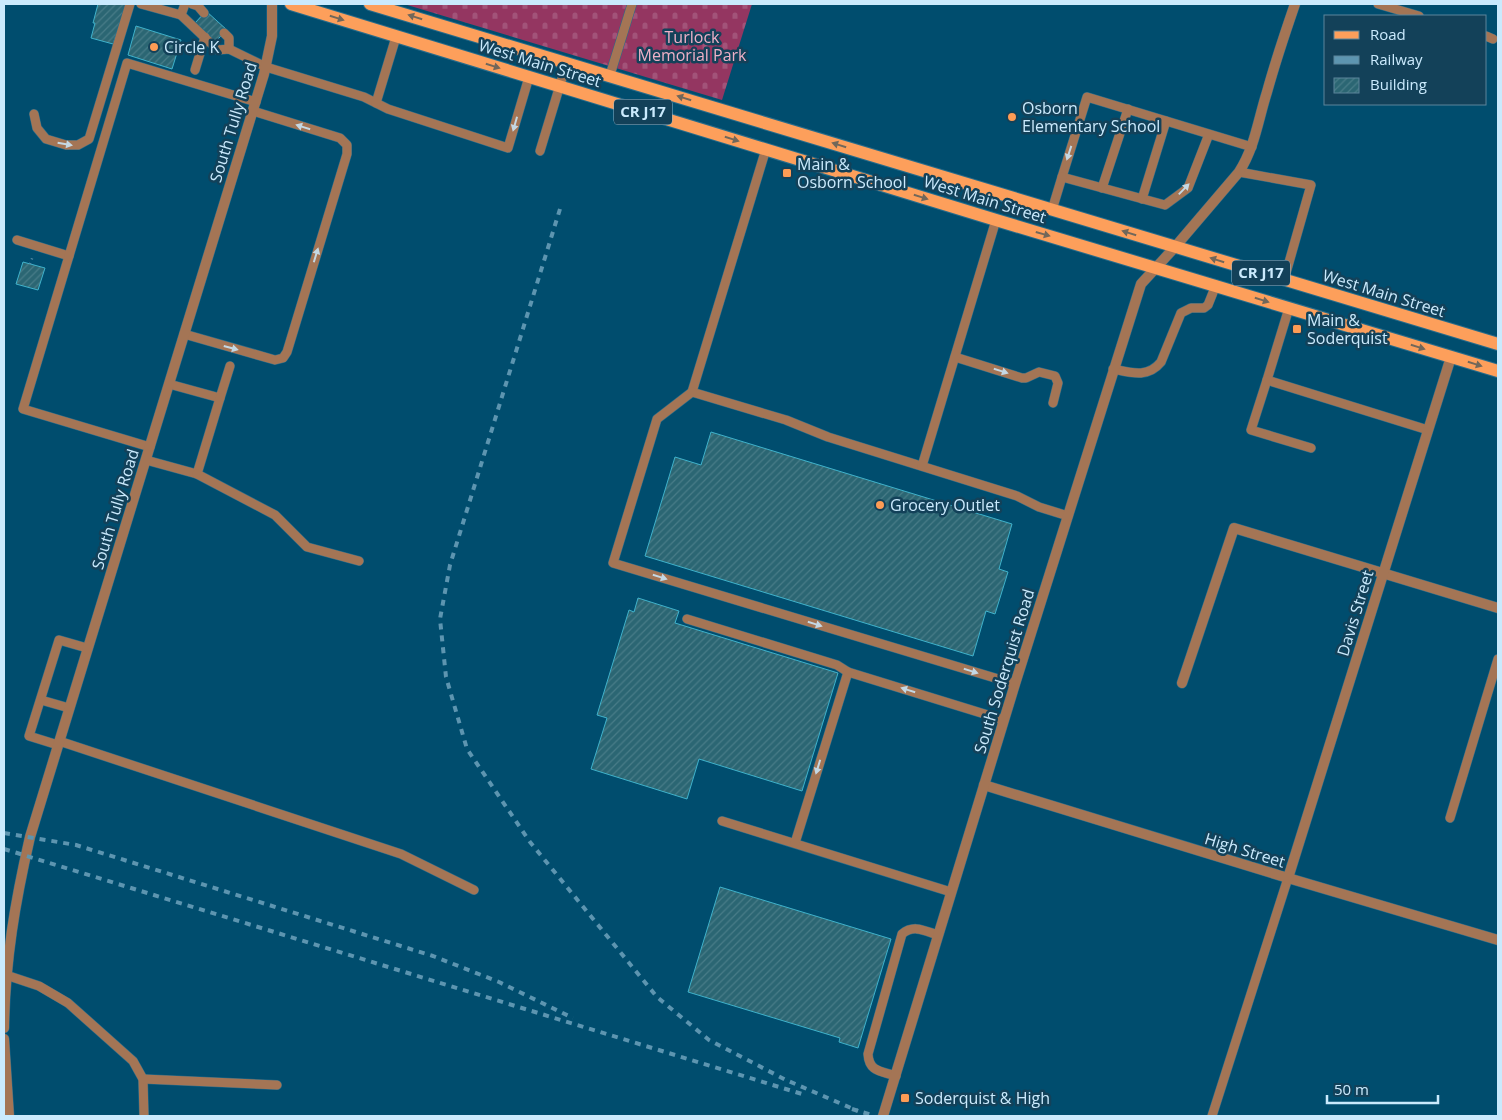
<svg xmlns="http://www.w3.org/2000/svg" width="1502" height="1120" font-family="'Open Sans',sans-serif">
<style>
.cemetery{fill:url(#cemetery-stones)}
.building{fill:url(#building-hatch);stroke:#3fb2cb}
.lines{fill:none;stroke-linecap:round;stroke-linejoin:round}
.service-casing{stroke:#286c8b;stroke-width:10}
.minor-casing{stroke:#286c8b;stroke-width:11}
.primary-casing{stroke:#286c8b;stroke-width:14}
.path{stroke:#558faa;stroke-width:2.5;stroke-dasharray:1 4;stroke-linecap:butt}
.service{stroke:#a47555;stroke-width:9}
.minor{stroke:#a47555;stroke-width:10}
.primary{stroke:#fd9f5b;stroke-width:12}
.rail{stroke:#5d95b0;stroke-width:4;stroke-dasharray:6 6;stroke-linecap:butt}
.oneway{fill:#71675a}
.oneway2{fill:#c4d8e4}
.poi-dot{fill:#fd9c55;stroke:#134159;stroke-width:2}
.labels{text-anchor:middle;stroke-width:5;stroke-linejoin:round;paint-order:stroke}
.shield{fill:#134159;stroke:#93b7cc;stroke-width:1}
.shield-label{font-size:15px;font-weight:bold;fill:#caeafd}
.park-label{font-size:16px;fill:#efb0c7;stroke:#134159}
.poi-label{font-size:16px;fill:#caeafd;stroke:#134159;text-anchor:start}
.street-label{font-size:16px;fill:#caeafd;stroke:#134159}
</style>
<defs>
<pattern id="cemetery-stones" width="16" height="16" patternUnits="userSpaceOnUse" patternTransform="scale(1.25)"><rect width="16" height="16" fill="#943661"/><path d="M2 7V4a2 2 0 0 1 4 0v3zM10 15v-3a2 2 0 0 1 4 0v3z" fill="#a25379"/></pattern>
<pattern id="building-hatch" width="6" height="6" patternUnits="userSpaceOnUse" patternTransform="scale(1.25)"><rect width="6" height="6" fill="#2b6673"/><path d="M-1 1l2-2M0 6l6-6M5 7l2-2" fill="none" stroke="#487c88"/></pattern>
</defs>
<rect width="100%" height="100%" fill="#004d6e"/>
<!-- cemetery -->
<path class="cemetery" d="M 404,4 L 752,4 L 722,100 Z"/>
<!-- building -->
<g class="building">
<path d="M 98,4 L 127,4 L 113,44 L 91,38 L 95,23 L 93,23 Z"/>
<path d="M 206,11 L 227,30 L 215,42 L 195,23 Z"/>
<path d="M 136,26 L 181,40 L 172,69 L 128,55 Z"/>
<path d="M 23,262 L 45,268 L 38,290 L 16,284 Z"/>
<path d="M 711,432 L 1012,524 L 999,569 L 1008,572 L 995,614 L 986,611 L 973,656 L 645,556 L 675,457 L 701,465 Z"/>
<path d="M 638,598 L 679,611 L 675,623 L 838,673 L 802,791 L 699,759 L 687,799 L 591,769 L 607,718 L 597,715 L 629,610 L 634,612 Z"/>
<path d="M 720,887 L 891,939 L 858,1048 L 839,1042 L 840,1038 L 688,992 Z"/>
</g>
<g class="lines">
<defs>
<g id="service">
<path d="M 141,4 L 181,15 L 185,4"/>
<path d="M 192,4 L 198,6 L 204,13"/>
<path d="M 1378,4 L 1419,16"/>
<path d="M 181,15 L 218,50 L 229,49 L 266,67 L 364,97 L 388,109 L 508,148 L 529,77"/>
<path d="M 224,33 L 229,38 L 229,49"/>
<path d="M 1486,36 L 1493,39"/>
<path d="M 195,70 L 205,37"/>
<path d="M 610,75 L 632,4"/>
<path d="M 376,103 L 396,37"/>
<path d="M 34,114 L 37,128 L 46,139 L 66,145 L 78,145 L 89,139 L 130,4"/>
<path d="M 1209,134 L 1188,188 L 1165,205 L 1062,177 L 1087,97 L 1252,147"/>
<path d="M 766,149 L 692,392 L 786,420 L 828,437 L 1017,496 L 1039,507 L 1068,516"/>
<path d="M 540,151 L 567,62"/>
<path d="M 1239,172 L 1311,185 L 1284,280"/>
<path d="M 1102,188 L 1128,109"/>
<path d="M 1142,199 L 1166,121"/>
<path d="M 1052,210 L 1062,177"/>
<path d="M 17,240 L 69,256"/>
<path d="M 1289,308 L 1267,380 L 1428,430"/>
<path d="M 184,334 L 275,360 L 283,358 L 287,352 L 347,154 L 347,145 L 340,138 L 253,111"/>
<path d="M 955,357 L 1022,378 L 1026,378 L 1039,372 L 1055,376 L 1058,383 L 1053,403"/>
<path d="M 1113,369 C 1132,373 1148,378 1161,362 L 1181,313 L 1191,308 L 1204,308 L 1208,305 L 1216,285"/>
<path d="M 1267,380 L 1251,430 L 1311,448"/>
<path d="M 169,384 L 220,398 L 230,366"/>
<path d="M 692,392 L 657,419 L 613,563 L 1015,684"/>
<path d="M 150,447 L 23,409 L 127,63 L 256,102"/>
<path d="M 146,460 L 197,474 L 220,398"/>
<path d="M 922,466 L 996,220"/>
<path d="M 197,474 L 275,515 L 307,547 L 359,561"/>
<path d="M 687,619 L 837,665 L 848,672"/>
<path d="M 41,700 L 69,708"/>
<path d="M 59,741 L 401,854 L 474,890"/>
<path d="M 58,745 L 29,736 L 59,640 L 87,648"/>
<path d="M 1450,818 L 1498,659"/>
<path d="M 722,821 L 951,892"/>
<path d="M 795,843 L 848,672 L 1004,720"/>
<path d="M 6,975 L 39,986 L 68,1003 L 133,1061 L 143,1079 L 144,1116"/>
<path d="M 896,1076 C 881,1071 869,1072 868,1054 L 902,934 C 914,924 925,931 938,935"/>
<path d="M 143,1079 L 277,1085"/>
<path d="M 1212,1116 L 1288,878"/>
</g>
<g id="minor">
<path d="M 1182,683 L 1234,528 L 1498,608"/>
<path d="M 984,785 L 1288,878 L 1498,940"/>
<path d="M 1288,878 L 1451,357"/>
<path d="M 4,1028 C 5,961 15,902 30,837 L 264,74 L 272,36 L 272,4"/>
<path d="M 4,1039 L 9,1116"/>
<path d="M 883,1116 L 1015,684 L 1141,284 L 1175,247 L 1239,172 C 1255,147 1258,120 1267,92 C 1275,63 1285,33 1295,4"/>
</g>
<g id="primary">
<path d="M 291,4 L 996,220 L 1498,371"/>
<path d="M 370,4 L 1498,344"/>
</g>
</defs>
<!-- service casing -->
<use href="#service" class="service-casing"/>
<!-- minor casing -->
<use href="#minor" class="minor-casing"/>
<!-- primary casing -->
<use href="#primary" class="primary-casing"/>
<!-- path -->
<path class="path" d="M 30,264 L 33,256"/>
<!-- service -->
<use href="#service" class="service"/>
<!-- minor -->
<use href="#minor" class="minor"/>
<!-- primary -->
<use href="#primary" class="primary"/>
<!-- rail -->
<g class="rail">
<path d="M 560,209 L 450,565 L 440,619 L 446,677 L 467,749 L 530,842 L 657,997 L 709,1040 L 786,1080 L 858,1111"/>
<path d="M 4,833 L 76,845 L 433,956 L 499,982 L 573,1018"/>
<path d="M 4,849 L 802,1094"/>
<path d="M 852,1109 L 875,1116"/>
</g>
</g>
<!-- one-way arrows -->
<defs><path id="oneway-solid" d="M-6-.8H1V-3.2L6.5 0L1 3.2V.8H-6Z" transform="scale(1.25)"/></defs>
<g class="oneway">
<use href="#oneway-solid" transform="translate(415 17) rotate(-163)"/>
<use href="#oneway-solid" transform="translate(337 18) rotate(17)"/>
<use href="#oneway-solid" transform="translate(493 66) rotate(17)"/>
<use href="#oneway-solid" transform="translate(684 98) rotate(-163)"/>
<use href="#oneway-solid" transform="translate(732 139) rotate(17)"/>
<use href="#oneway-solid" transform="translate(839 145) rotate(-163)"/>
<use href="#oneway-solid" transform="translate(921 197) rotate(17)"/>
<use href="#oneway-solid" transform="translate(1129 233) rotate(-163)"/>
<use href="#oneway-solid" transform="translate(1043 234) rotate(16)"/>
<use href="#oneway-solid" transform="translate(1217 260) rotate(-163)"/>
<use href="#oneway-solid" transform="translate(1262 300) rotate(17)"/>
<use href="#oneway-solid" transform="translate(1418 347) rotate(17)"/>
<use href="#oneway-solid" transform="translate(1475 364) rotate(17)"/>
</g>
<g class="oneway2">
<use href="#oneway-solid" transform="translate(515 124) rotate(106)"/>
<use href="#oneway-solid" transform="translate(303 127) rotate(-163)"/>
<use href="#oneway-solid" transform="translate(65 144) rotate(10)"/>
<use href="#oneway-solid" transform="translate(1069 153) rotate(108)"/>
<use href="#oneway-solid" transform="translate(1184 189) rotate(-46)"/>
<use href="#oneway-solid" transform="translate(316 255) rotate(-73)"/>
<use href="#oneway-solid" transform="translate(231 348) rotate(15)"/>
<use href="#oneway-solid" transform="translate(1001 371) rotate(17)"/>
<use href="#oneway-solid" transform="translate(660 577) rotate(17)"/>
<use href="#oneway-solid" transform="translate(815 624) rotate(17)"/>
<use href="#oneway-solid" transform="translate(971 671) rotate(17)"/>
<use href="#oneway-solid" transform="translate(908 690) rotate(-163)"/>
<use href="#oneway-solid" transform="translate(818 767) rotate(107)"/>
</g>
<!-- markers -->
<g class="poi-dot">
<circle cx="154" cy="47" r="5"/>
<circle cx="1012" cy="117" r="5"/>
<rect x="782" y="168" width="10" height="10" rx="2.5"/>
<rect x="1292" y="324" width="10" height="10" rx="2.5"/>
<circle cx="880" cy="505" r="5"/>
<rect x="900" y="1093" width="10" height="10" rx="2.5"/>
</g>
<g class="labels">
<!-- shield labels -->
<g class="shield">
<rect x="614" y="99.5" width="58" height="25" rx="4"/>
<rect x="1232" y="260.5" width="58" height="25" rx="4"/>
</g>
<g class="shield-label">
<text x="643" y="117">CR J17</text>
<text x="1261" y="278">CR J17</text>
</g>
<!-- park labels -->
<g class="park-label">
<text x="692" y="43">Turlock<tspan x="692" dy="18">Memorial Park</tspan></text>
</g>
<!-- poi labels -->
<g class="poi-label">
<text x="164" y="53">Circle K</text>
<text x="1022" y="114">Osborn<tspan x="1022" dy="18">Elementary School</tspan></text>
<text x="797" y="170">Main &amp;<tspan x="797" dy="18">Osborn School</tspan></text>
<text x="1307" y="326">Main &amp;<tspan x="1307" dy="18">Soderquist</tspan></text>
<text x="890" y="511">Grocery Outlet</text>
<text x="915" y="1104">Soderquist &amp; High</text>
</g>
<!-- street labels -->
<g class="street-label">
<text transform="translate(540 63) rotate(17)" y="6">West Main Street</text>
<text transform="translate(233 122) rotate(-73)" y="6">South Tully Road</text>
<text transform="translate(985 199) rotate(17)" y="6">West Main Street</text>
<text transform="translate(1384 293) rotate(17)" y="6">West Main Street</text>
<text transform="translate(115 509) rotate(-73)" y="6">South Tully Road</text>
<text transform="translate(1355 613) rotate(-73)" y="6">Davis Street</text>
<text transform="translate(1004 671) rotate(-73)" y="6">South Soderquist Road</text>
<text transform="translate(1245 850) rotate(17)" y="6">High Street</text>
</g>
</g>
<!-- border -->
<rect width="1502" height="1120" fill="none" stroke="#caeafd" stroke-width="10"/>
<!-- legend -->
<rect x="1324" y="15" width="162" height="90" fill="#134159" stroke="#5c859b"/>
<rect x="1334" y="31" width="25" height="8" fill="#fd9f5b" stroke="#5c859b"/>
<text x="1370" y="40" font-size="15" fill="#caeafd">Road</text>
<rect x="1334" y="56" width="25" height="8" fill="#5d95b0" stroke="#5c859b"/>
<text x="1370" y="65" font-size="15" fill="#caeafd">Railway</text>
<rect x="1334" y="78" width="25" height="15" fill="url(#building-hatch)" stroke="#5c859b"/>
<text x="1370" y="90" font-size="15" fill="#caeafd">Building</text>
<!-- scale -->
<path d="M1327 1095v8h111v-8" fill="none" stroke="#caeafd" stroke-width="2.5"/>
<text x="1334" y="1095" font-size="15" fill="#caeafd" stroke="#134159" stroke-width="4" paint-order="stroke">50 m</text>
</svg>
